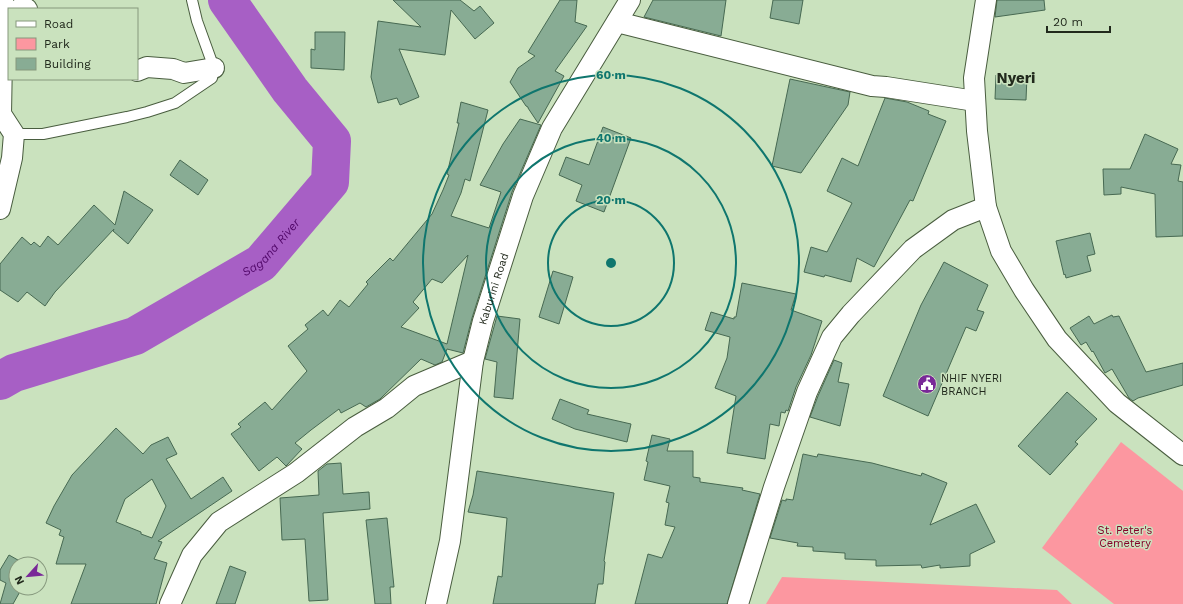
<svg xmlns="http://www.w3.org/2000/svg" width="1183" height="604" font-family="'Work Sans',sans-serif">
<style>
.green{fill:#fc97a0}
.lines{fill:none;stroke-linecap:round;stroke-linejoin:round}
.river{stroke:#a75fc5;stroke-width:38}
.building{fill:#88ac94;stroke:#476952;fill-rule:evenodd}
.lane-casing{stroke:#495d3f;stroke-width:12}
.street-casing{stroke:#495d3f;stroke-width:22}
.lane{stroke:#fff;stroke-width:10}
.street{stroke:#fff;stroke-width:20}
.ring{fill:none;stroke:#0f766e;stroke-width:2}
.labels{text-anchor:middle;stroke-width:3;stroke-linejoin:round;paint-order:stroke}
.street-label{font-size:11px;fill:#21291c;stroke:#cae2be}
.poi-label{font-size:11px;fill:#21291c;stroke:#cae2be;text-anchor:start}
.park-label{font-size:11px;fill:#820028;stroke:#cae2be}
.water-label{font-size:12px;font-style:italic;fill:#52086a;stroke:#cae2be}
.district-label{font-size:15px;font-weight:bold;fill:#21291c;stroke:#cae2be}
.centre{fill:#0f766e;stroke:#cae2be;stroke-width:2}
.ring-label{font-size:12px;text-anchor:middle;font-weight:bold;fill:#0f766e;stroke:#cae2be;stroke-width:3;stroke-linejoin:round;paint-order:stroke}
</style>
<rect width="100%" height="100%" fill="#cae2be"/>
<!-- green -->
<g class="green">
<path d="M 1121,442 L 1183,491 L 1183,604 L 1114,604 L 1042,548 Z"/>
<path d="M 782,577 L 1057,590 L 1072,604 L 766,604 Z"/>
</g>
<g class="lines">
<!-- river -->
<path class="river" id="s1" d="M 0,381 L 14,373 L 135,336 L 261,263 L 330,182 L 332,141 L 290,90 L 227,0"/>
</g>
<!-- building -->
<g class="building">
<path d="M 393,0 L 460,0 L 474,11 L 480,6 L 494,23 L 475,39 L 451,10 L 445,55 L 399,49 L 419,97 L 400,105 L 397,98 L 378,103 L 371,77 L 378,21 L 421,27 Z"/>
<path d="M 560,0 L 577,0 L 575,22 L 587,26 L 555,71 L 564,76 L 538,123 L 528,108 L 528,107 L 526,106 L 510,82 L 518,68 L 535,56 L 528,52 Z"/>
<path d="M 653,0 L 726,0 L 721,36 L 644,17 Z"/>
<path d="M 773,0 L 803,0 L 799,24 L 770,18 Z"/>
<path d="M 997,0 L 1044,0 L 1045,10 L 995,17 Z"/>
<path d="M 315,32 L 345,32 L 344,70 L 311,68 L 311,49 L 315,50 Z"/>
<path d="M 996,75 L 1027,76 L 1026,100 L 995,99 Z"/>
<path d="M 790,79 L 850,92 L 848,105 L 801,173 L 772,166 Z"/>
<path d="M 885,98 L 907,102 L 929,111 L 928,114 L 946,121 L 913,201 L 910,200 L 874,267 L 857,258 L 851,282 L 825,275 L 824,277 L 804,272 L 811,247 L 827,252 L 852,203 L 827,191 L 842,158 L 858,166 Z"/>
<path d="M 461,102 L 488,110 L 470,181 L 465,179 L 461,193 L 451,216 L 489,228 L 501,192 L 480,185 L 503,144 L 520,119 L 541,125 L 512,192 L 472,318 L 463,353 L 447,349 L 442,362 L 435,365 L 421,359 L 380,399 L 366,407 L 360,403 L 341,413 L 339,409 L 311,430 L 295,443 L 302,449 L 287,465 L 286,466 L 277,457 L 259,471 L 231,434 L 241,427 L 238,424 L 265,402 L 272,410 L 307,371 L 288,346 L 308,329 L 305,325 L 323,310 L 328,316 L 340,300 L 349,307 L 368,284 L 366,282 L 390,258 L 393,261 L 432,214 L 443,190 L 449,175 L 447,174 L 459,123 L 457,123 ZM 468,255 L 447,344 L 401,327 L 419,308 L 413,302 L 432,279 L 442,283 Z"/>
<path d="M 603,127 L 631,138 L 604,212 L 576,201 L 582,185 L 559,175 L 566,157 L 589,165 Z"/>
<path d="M 1145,134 L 1178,149 L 1171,164 L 1181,165 L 1178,181 L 1183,182 L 1183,236 L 1156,237 L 1155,194 L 1121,187 L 1121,194 L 1104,195 L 1103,169 L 1130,169 Z"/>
<path d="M 180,160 L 208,180 L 198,195 L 170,175 Z"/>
<path d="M 124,191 L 153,210 L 128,244 L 113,231 L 114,229 L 55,292 L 45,306 L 27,292 L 18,302 L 0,290 L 0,264 L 22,237 L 31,245 L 34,242 L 40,247 L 48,236 L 58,245 L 94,205 L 115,225 Z"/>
<path d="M 1090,233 L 1095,254 L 1087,256 L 1091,271 L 1066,278 L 1065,274 L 1064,275 L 1056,241 Z"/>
<path d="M 944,262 L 988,285 L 977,310 L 984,312 L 976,331 L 966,327 L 928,416 L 883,396 L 921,305 Z"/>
<path d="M 553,271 L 573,277 L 559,324 L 539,317 Z"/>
<path d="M 742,283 L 796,294 L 791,310 L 822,321 L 811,355 L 796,387 L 788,411 L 786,410 L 785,413 L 781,412 L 779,426 L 770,424 L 765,459 L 727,453 L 736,396 L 715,388 L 727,358 L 730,337 L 705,330 L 711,312 L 734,319 L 734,317 L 736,317 Z"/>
<path d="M 1112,315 L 1113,317 L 1119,316 L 1146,372 L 1183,363 L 1183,385 L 1138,398 L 1133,401 L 1129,398 L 1112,369 L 1105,373 L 1093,351 L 1092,352 L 1086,342 L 1081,345 L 1070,328 L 1089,316 L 1094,324 Z"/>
<path d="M 497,316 L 520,319 L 513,399 L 494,397 L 497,362 L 485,359 Z"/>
<path d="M 834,360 L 842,363 L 838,382 L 849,384 L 840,426 L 810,417 L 818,396 Z"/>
<path d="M 1067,392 L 1097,419 L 1075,442 L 1078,444 L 1050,475 L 1018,446 Z"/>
<path d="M 560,399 L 589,410 L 587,414 L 631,424 L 627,442 L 575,429 L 552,419 Z"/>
<path d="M 116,428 L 143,454 L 151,445 L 168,437 L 177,454 L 166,459 L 191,499 L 223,477 L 232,491 L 158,541 L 162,542 L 154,559 L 167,563 L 156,604 L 71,604 L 86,564 L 56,564 L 64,537 L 59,535 L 61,530 L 46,523 L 54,506 L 72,475 ZM 152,479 L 166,506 L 152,538 L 141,534 L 141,532 L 116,522 L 125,499 Z"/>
<path d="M 652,435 L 670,439 L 667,451 L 693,451 L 693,477 L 700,478 L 700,482 L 743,488 L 742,490 L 760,494 L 727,604 L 635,604 L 648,554 L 662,558 L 675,527 L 665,525 L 669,503 L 666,502 L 670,486 L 644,480 L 648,462 L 646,461 Z"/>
<path d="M 803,454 L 817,457 L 818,454 L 872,463 L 921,476 L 922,473 L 947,483 L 930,525 L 976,504 L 995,542 L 970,554 L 970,566 L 940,568 L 940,565 L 922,568 L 921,565 L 876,566 L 876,560 L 845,559 L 845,553 L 813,551 L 813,547 L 797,546 L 798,543 L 770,538 L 782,500 L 786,501 L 786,499 L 793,500 Z"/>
<path d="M 341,463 L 343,494 L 369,492 L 370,509 L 323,513 L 328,600 L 309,601 L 305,539 L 282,540 L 280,498 L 319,495 L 318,471 L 327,464 Z"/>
<path d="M 477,471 L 614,493 L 604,561 L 605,562 L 603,584 L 598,584 L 595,604 L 493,604 L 498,576 L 502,577 L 507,518 L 468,512 L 473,495 Z"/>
<path d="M 387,518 L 394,587 L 390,587 L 391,604 L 375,604 L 366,520 Z"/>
<path d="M 9,555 L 25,564 L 16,564 L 16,588 L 22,588 L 13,604 L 0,604 L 6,583 L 0,580 L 0,570 Z"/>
<path d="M 230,566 L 246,572 L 235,604 L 216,604 Z"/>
</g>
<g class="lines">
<defs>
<path id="lane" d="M 14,134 L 43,134 L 127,117 L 147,112 L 175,103 L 212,78 L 214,68 L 197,21 L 192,0"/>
<g id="street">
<path d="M 986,0 L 974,78 L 977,131 L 986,207 L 1001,251 L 1024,290 L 1057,339 L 1117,403 L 1183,455"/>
<path d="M 19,9 L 25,8 L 27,9"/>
<path d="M 617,22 L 872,86 L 886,87 L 975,101"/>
<path d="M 137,71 L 147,67 L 173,69 L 184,73 L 214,68"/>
<path d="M 0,209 L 12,158 L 14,134 L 1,114 L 3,0"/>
<path d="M 170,604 L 192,555 L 219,522 L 296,473 L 355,427 L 387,408 L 414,386 L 473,361"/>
<path id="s2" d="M 436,604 L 450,541 L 473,361 L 483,321 L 523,196 L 552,128 L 630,0"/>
<path d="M 738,604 L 774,487 L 807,392 L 832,337 L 851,314 L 913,249 L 953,220 L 986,207"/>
</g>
</defs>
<!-- lane casing -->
<use href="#lane" class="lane-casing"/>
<!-- street casing -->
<use href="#street" class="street-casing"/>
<!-- lane -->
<use href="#lane" class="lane"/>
<!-- street -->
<use href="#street" class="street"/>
</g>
<!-- distance rings -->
<g class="ring">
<circle cx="611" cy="263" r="63"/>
<circle cx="611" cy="263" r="125"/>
<circle cx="611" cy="263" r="188"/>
</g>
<!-- icons -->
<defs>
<symbol id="civic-disc" viewBox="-11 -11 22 22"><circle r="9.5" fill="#792898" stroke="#cae2be"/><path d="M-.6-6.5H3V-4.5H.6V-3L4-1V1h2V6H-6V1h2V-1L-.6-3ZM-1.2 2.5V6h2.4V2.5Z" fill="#fff"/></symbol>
</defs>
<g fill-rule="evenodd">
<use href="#civic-disc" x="916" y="373" width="22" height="22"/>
</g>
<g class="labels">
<!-- street labels -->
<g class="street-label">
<text dy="4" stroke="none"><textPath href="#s2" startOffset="321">Kaburini Road</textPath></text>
</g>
<!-- poi labels -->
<g class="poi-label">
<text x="941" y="382">NHIF NYERI<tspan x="941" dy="13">BRANCH</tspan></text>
</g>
<!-- park labels -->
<g class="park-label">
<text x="1125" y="534">St. Peter's<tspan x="1125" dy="13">Cemetery</tspan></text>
</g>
<!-- water labels -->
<g class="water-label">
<text dy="4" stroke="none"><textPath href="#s1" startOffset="306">Sagana River</textPath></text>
</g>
<!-- district labels -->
<g class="district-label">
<text x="1016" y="83">Nyeri</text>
</g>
</g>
<circle cx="611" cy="263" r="6" class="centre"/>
<g class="ring-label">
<text x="611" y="79">60 m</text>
<text x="611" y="142">40 m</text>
<text x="611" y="204">20 m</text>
</g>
<!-- legend -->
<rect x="8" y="8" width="130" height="72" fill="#cae2be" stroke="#86987d"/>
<rect x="16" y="21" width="20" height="6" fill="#ffffff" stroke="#86987d"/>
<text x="44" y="28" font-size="12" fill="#21291c">Road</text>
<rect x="16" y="38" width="20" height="12" fill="#fc97a0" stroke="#86987d"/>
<text x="44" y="48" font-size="12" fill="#21291c">Park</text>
<rect x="16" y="58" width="20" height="12" fill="#88ac94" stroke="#86987d"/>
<text x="44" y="68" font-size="12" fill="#21291c">Building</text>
<!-- north arrow -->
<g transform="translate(28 576) rotate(243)"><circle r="19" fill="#cae2be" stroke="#86987d"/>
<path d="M0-3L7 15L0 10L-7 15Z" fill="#792898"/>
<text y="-6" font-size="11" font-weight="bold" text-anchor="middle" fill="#21291c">N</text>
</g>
<!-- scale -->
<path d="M1047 26v6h63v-6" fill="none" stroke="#21291c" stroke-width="2"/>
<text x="1053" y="26" font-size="12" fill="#21291c" stroke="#cae2be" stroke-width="3" paint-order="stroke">20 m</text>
</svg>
